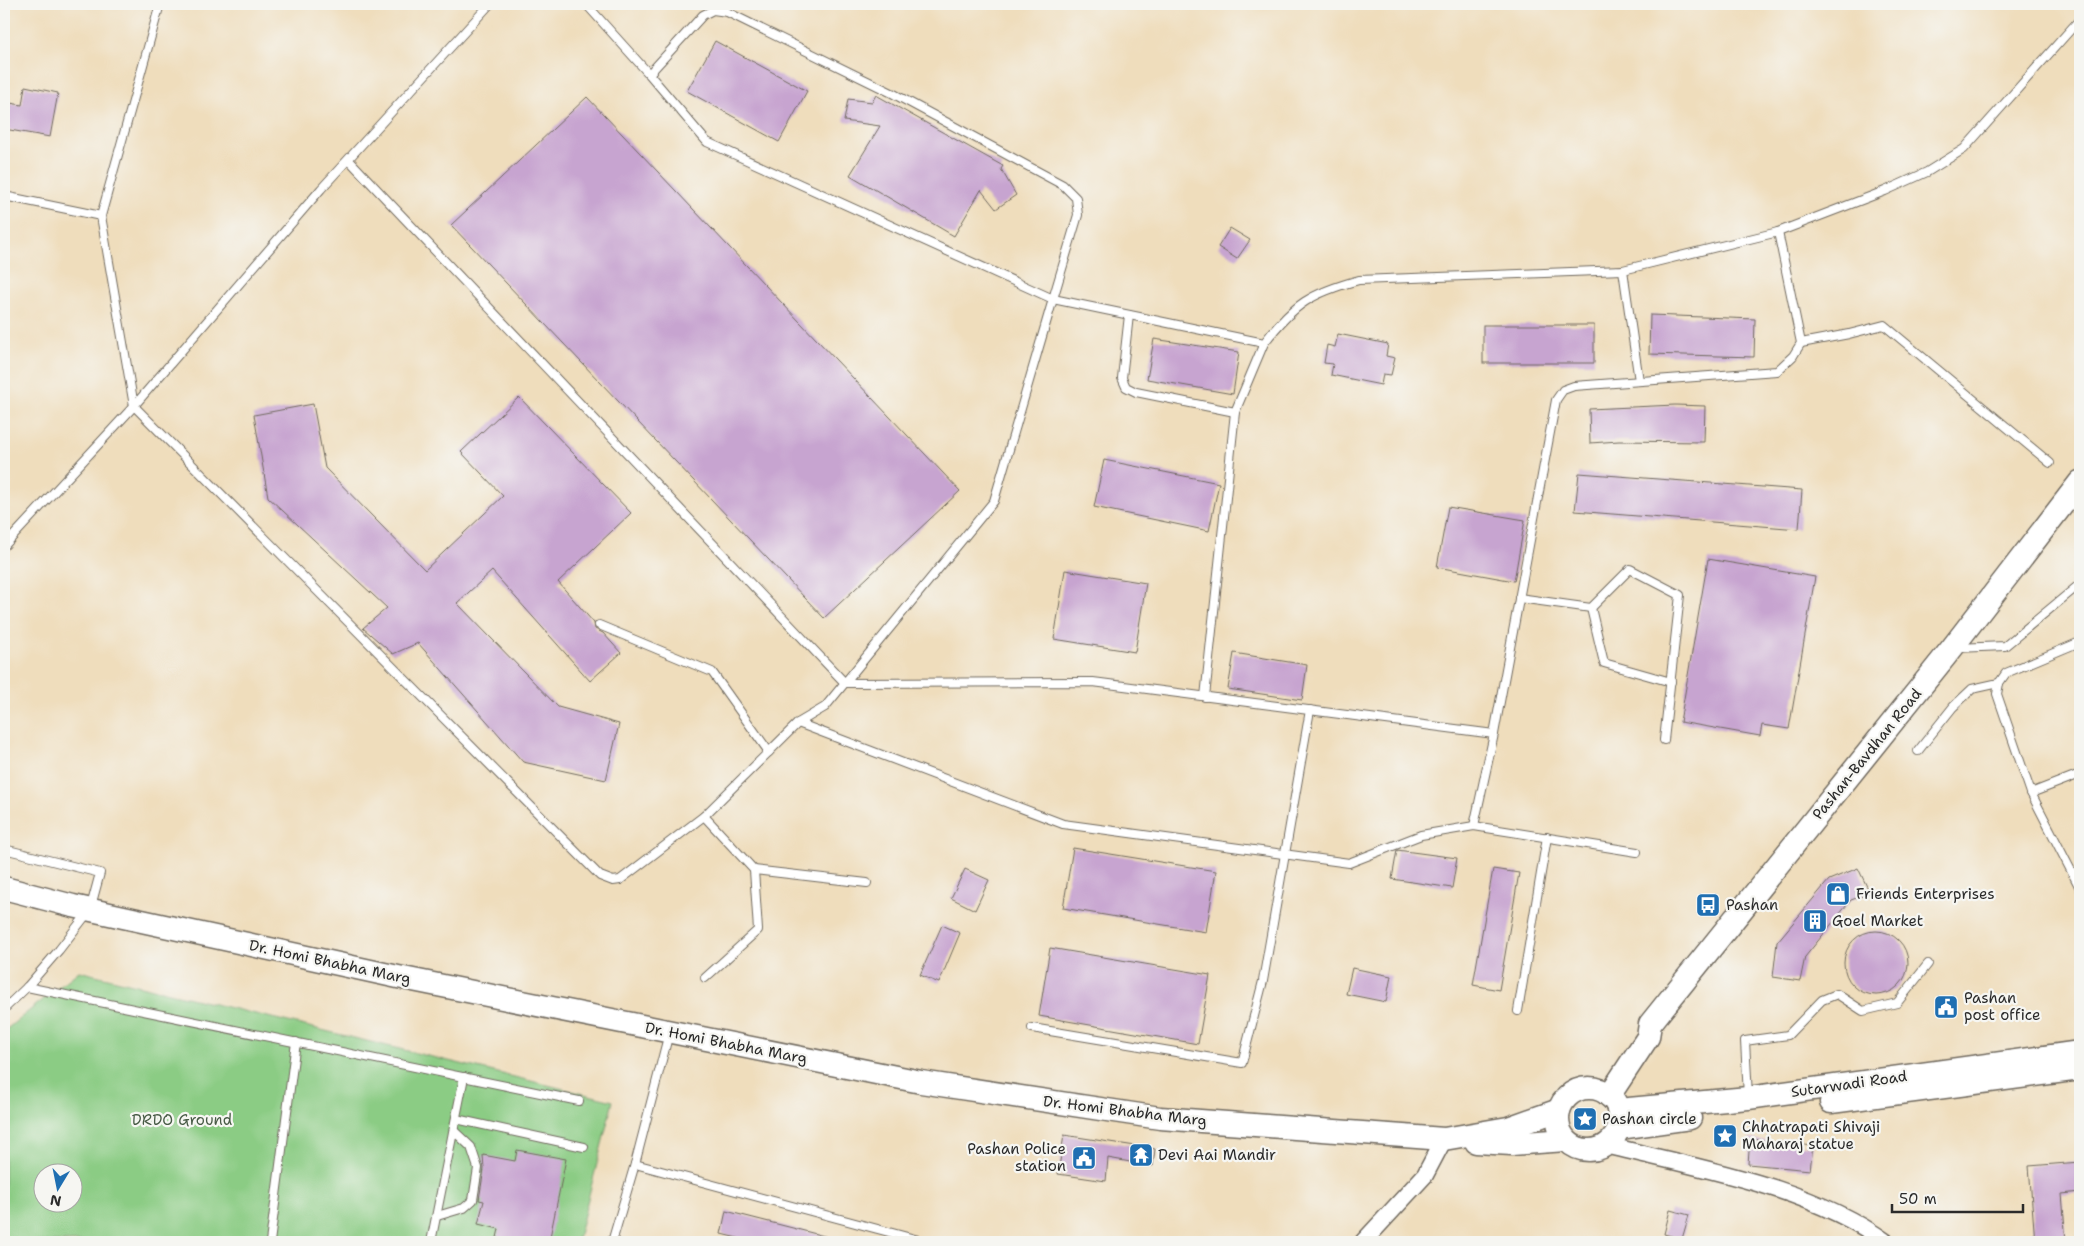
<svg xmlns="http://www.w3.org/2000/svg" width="2084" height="1246" font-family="'Shantell Sans',sans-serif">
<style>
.green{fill:#8bcc84;stroke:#5b7c58;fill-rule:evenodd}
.building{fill:#c7a4d0}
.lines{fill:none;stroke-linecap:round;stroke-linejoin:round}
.service-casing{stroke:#70695e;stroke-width:10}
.minor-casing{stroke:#70695e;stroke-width:19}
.secondary-casing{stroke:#70695e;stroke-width:25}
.service{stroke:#fff;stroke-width:8}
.minor{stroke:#fff;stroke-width:16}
.secondary{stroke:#fff;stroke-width:22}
.labels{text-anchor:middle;stroke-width:4.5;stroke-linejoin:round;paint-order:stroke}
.street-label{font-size:15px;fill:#2b2b2b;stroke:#f6f6f2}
.poi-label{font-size:15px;fill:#2b2b2b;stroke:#f6f6f2;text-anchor:start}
.park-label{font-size:15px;fill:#485b46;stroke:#f6f6f2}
</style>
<rect width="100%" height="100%" fill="#f6f6f2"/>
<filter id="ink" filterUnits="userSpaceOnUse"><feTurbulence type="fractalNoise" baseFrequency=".02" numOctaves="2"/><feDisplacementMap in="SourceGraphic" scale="10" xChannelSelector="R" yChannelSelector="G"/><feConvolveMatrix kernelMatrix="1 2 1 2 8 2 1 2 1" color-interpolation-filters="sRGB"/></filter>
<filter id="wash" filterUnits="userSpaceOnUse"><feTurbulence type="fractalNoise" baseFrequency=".0096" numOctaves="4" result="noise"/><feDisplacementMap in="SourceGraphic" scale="20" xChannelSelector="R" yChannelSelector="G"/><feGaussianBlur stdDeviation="1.12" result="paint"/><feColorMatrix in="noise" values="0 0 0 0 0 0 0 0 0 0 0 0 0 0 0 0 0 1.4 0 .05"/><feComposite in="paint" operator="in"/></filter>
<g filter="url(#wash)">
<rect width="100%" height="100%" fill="#efddbc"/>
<!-- green -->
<path class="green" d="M 79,971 L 613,1101 L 577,1242 L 4,1242 L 4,1031 ZM 42,1174 L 72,1174 L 72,1204 L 42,1204 Z"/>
<g id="blocks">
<!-- building -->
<g class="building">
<path d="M 715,41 L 807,91 L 779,142 L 687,91 Z"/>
<path d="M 25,86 L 58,93 L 50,137 L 4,129 L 4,102 L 22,105 Z"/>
<path d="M 876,95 L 1003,166 L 1001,169 L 1016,195 L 996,209 L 981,190 L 954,236 L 850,175 L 880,126 L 844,121 L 848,99 L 872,102 Z"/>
<path d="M 587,97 L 960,491 L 824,618 L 451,225 Z"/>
<path d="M 1230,228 L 1250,240 L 1237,259 L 1218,247 Z"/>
<path d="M 1650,315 L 1755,319 L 1754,357 L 1649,354 Z"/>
<rect x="1483" y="325" width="111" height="38"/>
<path d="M 1338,334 L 1388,344 L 1386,356 L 1395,358 L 1391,375 L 1383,374 L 1381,385 L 1331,375 L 1333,364 L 1324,363 L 1327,345 L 1335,347 Z"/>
<path d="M 1154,339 L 1239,352 L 1233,394 L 1147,379 Z"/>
<path d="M 519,397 L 631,513 L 558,582 L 594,623 L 595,629 L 603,633 L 621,653 L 590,681 L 492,571 L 457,603 L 558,707 L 619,724 L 606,780 L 523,762 L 418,643 L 393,654 L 363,628 L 387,608 L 268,497 L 254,415 L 313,404 L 325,468 L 425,570 L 503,496 L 461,452 Z"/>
<path d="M 1675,405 L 1705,406 L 1704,442 L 1619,441 L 1590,443 L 1589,409 Z"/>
<path d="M 1104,460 L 1219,483 L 1209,531 L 1094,507 Z"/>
<path d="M 1579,473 L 1802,490 L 1799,529 L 1575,511 Z"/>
<path d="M 1448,507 L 1525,520 L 1514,581 L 1437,567 Z"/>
<path d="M 1708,559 L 1815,577 L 1789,729 L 1762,725 L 1760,736 L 1680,722 Z"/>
<path d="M 1065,570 L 1146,583 L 1135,652 L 1054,639 Z"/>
<path d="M 1234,653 L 1307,665 L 1302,700 L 1228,689 Z"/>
<path d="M 1073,848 L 1216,871 L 1206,932 L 1063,908 Z"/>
<path d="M 1397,850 L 1457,858 L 1452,888 L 1392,879 Z"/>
<path d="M 1858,868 L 1870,893 L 1851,900 L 1805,957 L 1800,981 L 1773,977 L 1777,942 L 1829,880 Z"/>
<path d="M 965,869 L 989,880 L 975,910 L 951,898 Z"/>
<path d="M 1493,869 L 1519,873 L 1499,990 L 1473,985 Z"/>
<path d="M 942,925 L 960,933 L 939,983 L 920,975 Z"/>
<circle cx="1876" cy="963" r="32"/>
<path d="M 1050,948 L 1210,975 L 1198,1044 L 1039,1016 Z"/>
<path d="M 1352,968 L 1391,976 L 1386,1002 L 1346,994 Z"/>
<path d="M 1064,1135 L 1155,1149 L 1153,1166 L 1108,1158 L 1106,1181 L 1058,1174 Z"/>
<path d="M 1750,1139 L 1813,1146 L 1810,1170 L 1748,1164 Z"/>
<path d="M 517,1150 L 566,1159 L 549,1242 L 496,1242 L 499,1229 L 478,1224 L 484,1201 L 479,1200 L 484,1169 L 483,1155 L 515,1161 Z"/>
<path d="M 2080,1162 L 2080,1192 L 2062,1194 L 2066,1242 L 2035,1242 L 2029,1166 Z"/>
<path d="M 1670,1210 L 1689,1215 L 1682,1239 L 1664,1234 Z"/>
<path d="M 726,1211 L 828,1237 L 827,1242 L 754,1242 L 721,1234 Z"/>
</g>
</g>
</g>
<g filter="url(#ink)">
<use href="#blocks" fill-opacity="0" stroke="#70695e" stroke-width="1"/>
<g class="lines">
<defs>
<g id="service">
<path d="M 586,4 L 649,74 L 703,15 L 713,10 L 727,12 L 892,93 L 1063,185 L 1076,198 L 1078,215 L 1053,299 L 707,142 L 649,74"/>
<path d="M 349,160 L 845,683 L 1093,682 L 1494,734 L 1474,826"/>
<path d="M 4,196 L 101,216 L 134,406"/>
<path d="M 101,216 L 160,4"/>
<path d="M 1623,270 L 1639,381"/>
<path d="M 1129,315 L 1122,378 L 1126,387 L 1136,392 L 1235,412"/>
<path d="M 1801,343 L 1849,334 L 1884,325 L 2050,463"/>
<path d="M 134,406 L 321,189 L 490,4"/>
<path d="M 4,546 L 134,406 L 600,876 L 613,881 L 620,880 L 704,816 L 798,723 L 825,707 L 994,501 L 1053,299 L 1264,343 C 1294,304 1311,293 1359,280 L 1623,270 L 1778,232 L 1885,191 L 1927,172 L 1964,149 L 2080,19"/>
<path d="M 1519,598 L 1591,608 L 1630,569 L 1680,595 L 1664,740"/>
<path d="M 1591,608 L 1604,663 L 1671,682"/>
<path d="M 599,625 L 712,672 L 769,752"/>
<path d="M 2080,642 L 2006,673 L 1999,683 L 1997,694 L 2031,793 L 2080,888"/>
<path d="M 1957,648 L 2005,646 L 2080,584"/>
<path d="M 1205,697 L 1235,412 L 1264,343"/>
<path d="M 798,723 L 1063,824 L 1349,863 L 1421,835 L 1474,826 L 1637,852"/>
<path d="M 1494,734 L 1556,400 L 1563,390 L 1574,386 L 1777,371 L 1793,356 L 1801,343 L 1778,232"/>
<path d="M 1918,751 L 1953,707 L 1972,689 L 1999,683"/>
<path d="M 2031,793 L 2080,774"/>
<path d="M 704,816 L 754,870 L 758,930 L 705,978"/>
<path d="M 4,849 L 100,873 L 90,910 L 59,950 L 27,987 L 4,1009"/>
<path d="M 754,870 L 867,883"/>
<path d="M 27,987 L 579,1101"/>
<path d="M 1518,1011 L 1547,837"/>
<path d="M 1032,1028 L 1242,1063 L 1263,981 L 1310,710"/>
<path d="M 1748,1096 L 1745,1041 L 1788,1035 L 1822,1000 L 1837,994 L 1863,1011 L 1897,1003 L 1928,964"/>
<path d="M 456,1119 L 584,1147"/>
<path d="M 635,1164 L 926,1242"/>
<path d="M 437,1216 L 464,1208 L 473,1200 L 478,1168 L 471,1147 L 454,1131"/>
<path d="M 270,1242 L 296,1042"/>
<path d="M 431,1242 L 464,1077"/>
<path d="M 612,1242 L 635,1164 L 669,1033"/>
</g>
<g id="minor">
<path d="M 1606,1145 C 1697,1168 1809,1186 1886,1242"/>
<path d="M 1363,1242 L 1425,1175 L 1444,1139"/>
</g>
<g id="secondary">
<path d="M 4,888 L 73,906 L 398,977 L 921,1082 L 1160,1118 L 1444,1139 L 1508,1128 L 1559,1110"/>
<circle cx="1589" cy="1119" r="31"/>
<path d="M 1609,1096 L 1648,1037 L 1650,1024 L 1952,648 L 2080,482"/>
<path d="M 1831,1102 L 2080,1069"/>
<path d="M 1618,1110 L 1748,1098 L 2080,1052"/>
<path d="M 1619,1128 L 1690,1118"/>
<path d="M 1476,1142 L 1512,1144 L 1566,1140"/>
</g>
</defs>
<!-- service casing -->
<use href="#service" class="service-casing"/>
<!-- minor casing -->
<use href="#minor" class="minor-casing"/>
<!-- secondary casing -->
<use href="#secondary" class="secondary-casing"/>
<!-- service -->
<use href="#service" class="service"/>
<!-- minor -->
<use href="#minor" class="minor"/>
<!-- secondary -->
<use href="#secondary" class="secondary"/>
</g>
</g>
<!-- icons -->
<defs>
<symbol id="shop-square" viewBox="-11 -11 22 22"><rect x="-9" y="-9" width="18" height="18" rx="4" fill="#1f6fb2" stroke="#f6f6f2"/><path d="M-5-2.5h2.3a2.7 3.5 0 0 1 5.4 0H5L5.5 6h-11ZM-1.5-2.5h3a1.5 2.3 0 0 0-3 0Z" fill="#fff"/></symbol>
<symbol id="bus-square" viewBox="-11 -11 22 22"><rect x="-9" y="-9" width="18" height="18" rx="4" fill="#1f6fb2" stroke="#f6f6f2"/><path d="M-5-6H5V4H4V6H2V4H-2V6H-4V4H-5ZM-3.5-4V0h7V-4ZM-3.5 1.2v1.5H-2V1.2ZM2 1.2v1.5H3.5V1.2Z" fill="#fff"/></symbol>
<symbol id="building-square" viewBox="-11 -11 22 22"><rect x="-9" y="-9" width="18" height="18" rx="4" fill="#1f6fb2" stroke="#f6f6f2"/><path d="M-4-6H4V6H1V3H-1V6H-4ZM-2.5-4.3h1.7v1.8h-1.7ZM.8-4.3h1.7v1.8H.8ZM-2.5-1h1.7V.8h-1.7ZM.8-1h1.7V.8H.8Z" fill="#fff"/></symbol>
<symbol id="civic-square" viewBox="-11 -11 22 22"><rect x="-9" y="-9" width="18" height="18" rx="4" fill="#1f6fb2" stroke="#f6f6f2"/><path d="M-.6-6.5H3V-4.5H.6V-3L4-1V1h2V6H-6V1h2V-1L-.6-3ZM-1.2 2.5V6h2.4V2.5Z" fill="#fff"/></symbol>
<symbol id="sight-square" viewBox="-11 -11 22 22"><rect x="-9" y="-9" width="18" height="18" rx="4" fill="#1f6fb2" stroke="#f6f6f2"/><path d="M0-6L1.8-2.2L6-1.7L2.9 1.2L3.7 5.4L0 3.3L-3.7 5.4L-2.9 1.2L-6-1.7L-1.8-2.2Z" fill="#fff"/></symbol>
<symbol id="temple-square" viewBox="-11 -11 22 22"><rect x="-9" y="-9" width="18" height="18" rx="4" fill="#1f6fb2" stroke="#f6f6f2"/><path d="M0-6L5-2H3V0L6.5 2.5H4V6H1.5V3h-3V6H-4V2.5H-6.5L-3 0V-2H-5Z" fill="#fff"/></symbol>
</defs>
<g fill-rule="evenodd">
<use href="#shop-square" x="1824" y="880" width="28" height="28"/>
<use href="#bus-square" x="1694" y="891" width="28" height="28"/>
<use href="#building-square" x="1801" y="907" width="28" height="28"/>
<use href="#civic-square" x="1932" y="993" width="28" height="28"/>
<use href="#sight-square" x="1571" y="1105" width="28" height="28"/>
<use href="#sight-square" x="1711" y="1122" width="28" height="28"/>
<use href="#temple-square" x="1127" y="1141" width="28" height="28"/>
<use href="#civic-square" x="1070" y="1144" width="28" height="28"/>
</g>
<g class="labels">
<!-- street labels -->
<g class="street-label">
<text transform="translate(1867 754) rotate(-51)" y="5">Pashan-Bavdhan Road</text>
<text transform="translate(330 962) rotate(12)" y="5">Dr. Homi Bhabha Marg</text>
<text transform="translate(726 1043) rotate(11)" y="5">Dr. Homi Bhabha Marg</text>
<text transform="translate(1849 1084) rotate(-8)" y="5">Sutarwadi Road</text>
<text transform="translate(1125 1111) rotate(7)" y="5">Dr. Homi Bhabha Marg</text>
</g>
<!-- poi labels -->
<g class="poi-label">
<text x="1856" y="899">Friends Enterprises</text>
<text x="1726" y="910">Pashan</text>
<text x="1832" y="926">Goel Market</text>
<text x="1964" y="1003">Pashan<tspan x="1964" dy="17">post office</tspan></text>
<text x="1602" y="1124">Pashan circle</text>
<text x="1742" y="1132">Chhatrapati Shivaji<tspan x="1742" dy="17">Maharaj statue</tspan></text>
<text x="1066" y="1154" text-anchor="end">Pashan Police<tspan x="1066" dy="17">station</tspan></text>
<text x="1158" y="1160">Devi Aai Mandir</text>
</g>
<!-- park labels -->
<g class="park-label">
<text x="182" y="1125">DRDO Ground</text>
</g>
</g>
<!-- margin -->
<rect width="2084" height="1246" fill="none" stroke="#f6f6f2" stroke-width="20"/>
<!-- north arrow -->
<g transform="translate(58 1188) rotate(190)"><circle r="24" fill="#f6f6f2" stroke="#a5a5a2"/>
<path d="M0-4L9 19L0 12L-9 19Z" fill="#1f6fb2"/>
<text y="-8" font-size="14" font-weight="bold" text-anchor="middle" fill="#2b2b2b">N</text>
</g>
<!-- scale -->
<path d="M1892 1204v8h131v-8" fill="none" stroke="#2b2b2b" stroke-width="2.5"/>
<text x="1899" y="1204" font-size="15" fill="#2b2b2b" stroke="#f6f6f2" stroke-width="4" paint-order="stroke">50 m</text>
</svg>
